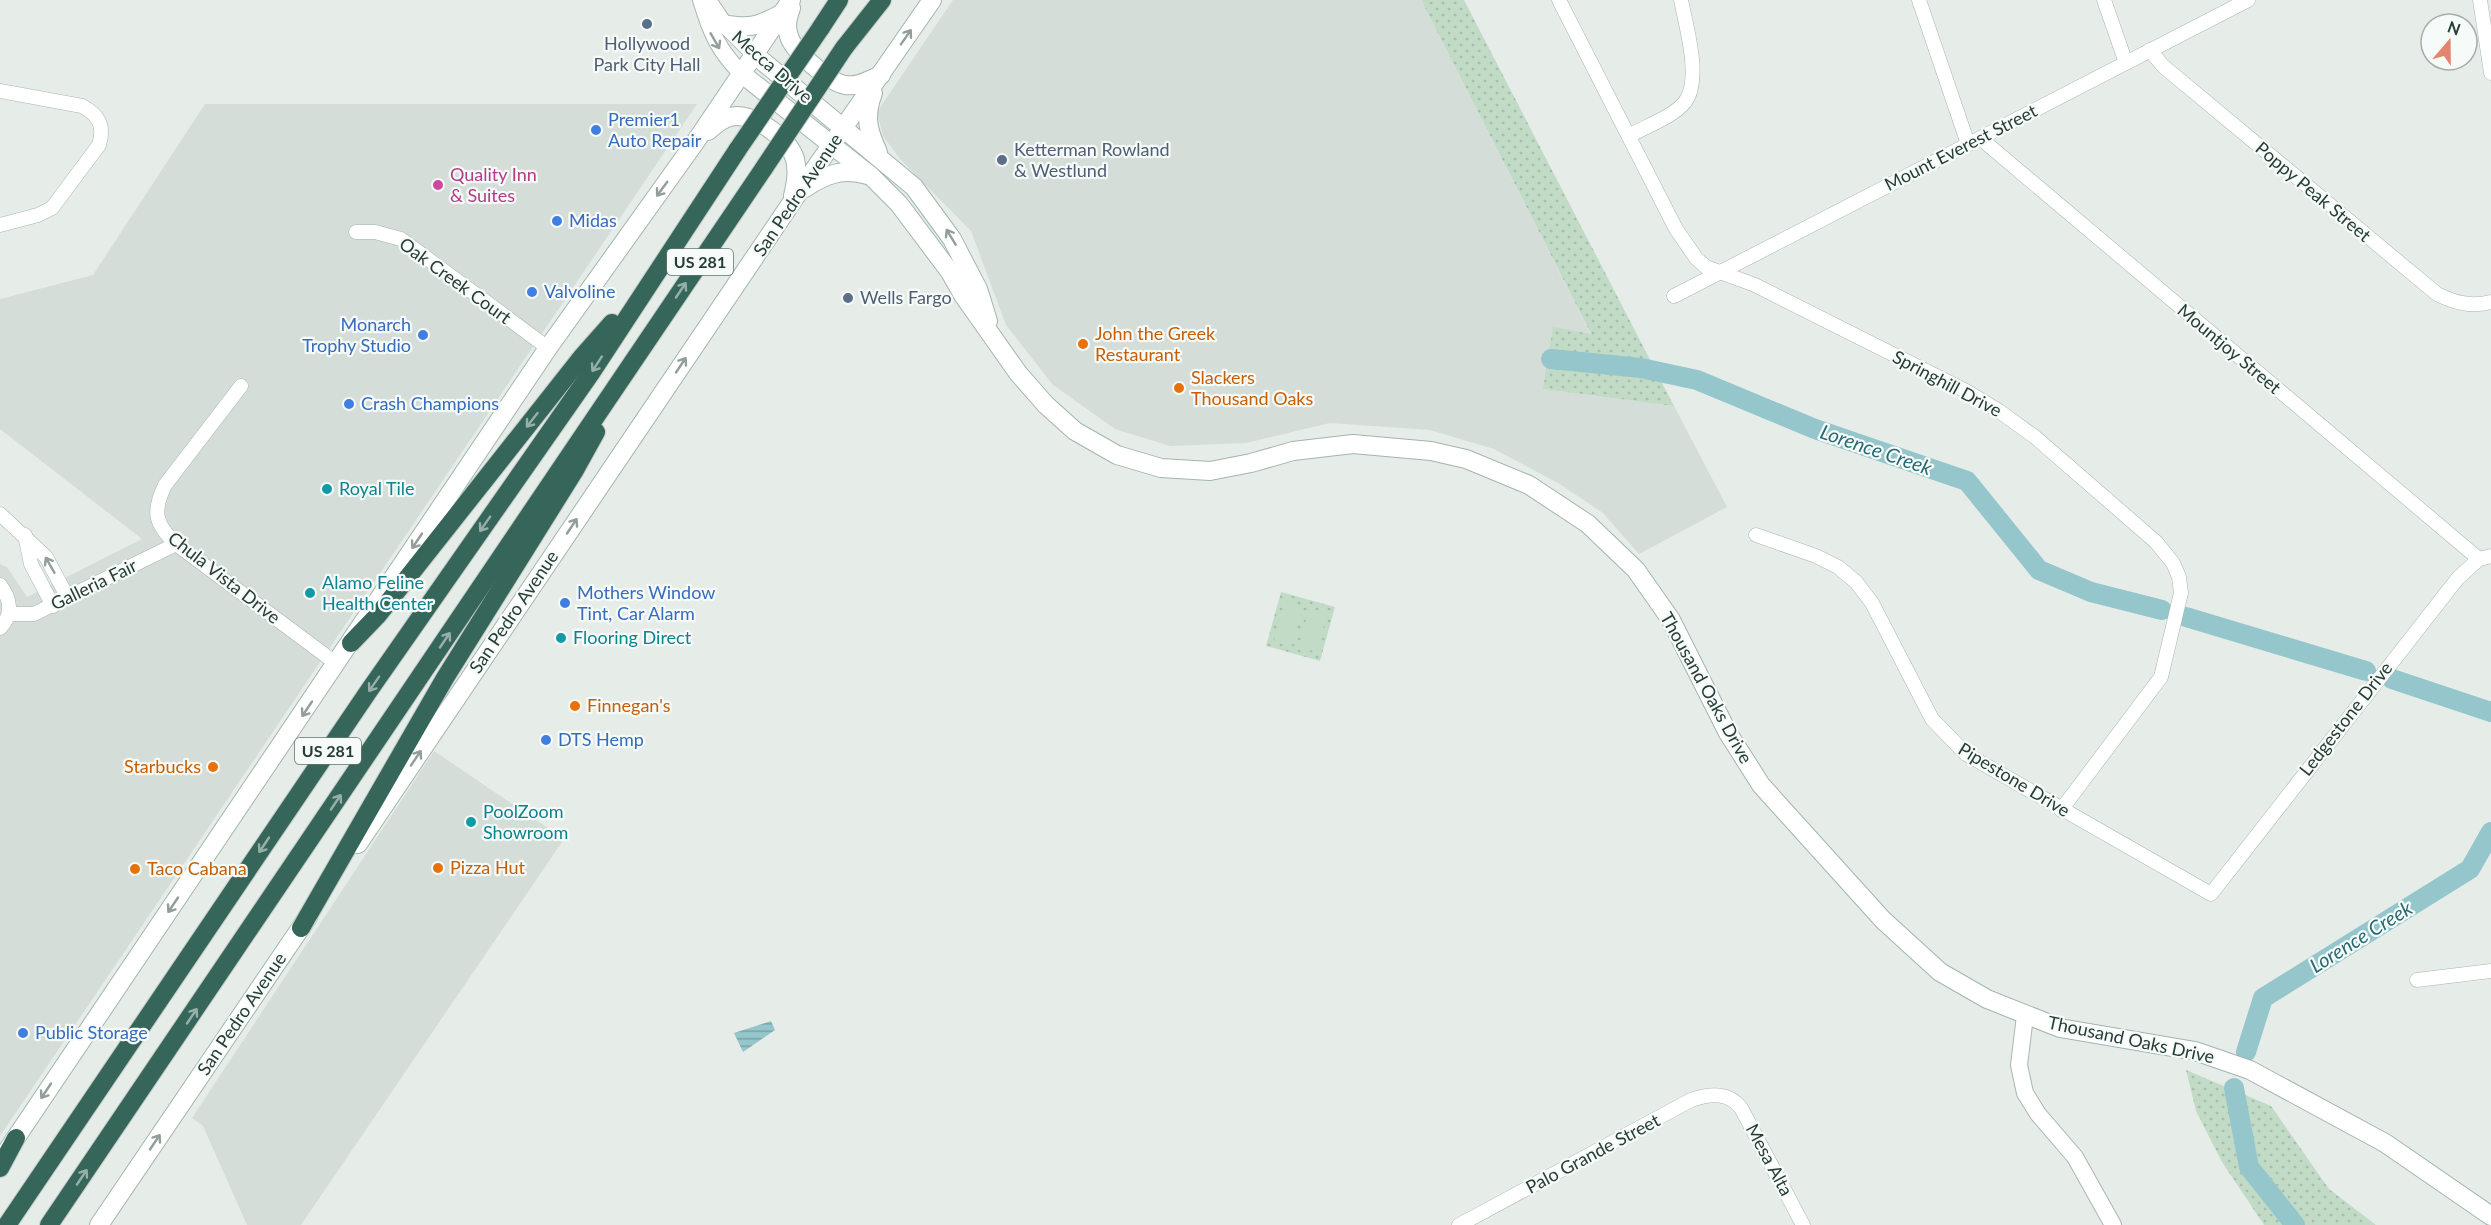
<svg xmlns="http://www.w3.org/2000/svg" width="2491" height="1225" font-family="Lato,sans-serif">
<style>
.built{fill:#d4ddd8}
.grass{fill:url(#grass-dots)}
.pitch{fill:#c1dbc7}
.water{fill:url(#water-rules)}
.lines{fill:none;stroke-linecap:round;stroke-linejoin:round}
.river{stroke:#94c6cb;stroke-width:20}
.minor-casing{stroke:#a9b5b0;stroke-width:15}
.tertiary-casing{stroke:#a9b5b0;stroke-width:18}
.secondary-casing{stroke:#a2b5ad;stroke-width:20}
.motorway-casing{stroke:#c2c9c7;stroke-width:20}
.minor{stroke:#fff;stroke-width:14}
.tertiary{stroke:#fff;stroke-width:16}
.secondary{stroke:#fff;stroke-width:18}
.motorway{stroke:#356659;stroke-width:18}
.motorway-bridge-casing{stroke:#c2c9c7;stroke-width:20;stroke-linecap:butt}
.motorway-bridge{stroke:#356659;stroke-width:18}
.oneway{stroke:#929e9a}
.oneway2{stroke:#96b0a8}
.service-dot{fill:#5c6f8a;stroke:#f6faf8;stroke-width:2}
.shop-dot{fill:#3f7fe0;stroke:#f6faf8;stroke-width:2}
.hotel-dot{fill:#d1479c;stroke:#f6faf8;stroke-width:2}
.food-dot{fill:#e8710a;stroke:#f6faf8;stroke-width:2}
.culture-dot{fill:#0f9aa8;stroke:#f6faf8;stroke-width:2}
.labels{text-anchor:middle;stroke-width:4.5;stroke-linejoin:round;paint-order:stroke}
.shield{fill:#f6faf8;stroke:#647670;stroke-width:1.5}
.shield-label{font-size:16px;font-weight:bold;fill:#263d36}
.service-label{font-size:18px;fill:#4e5e75;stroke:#f6faf8;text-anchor:start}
.street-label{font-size:18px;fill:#263d36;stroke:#f6faf8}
.shop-label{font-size:18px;fill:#366cbe;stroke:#f6faf8;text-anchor:start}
.hotel-label{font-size:18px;fill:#b23c85;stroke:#f6faf8;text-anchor:start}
.food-label{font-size:18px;fill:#c56008;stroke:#f6faf8;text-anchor:start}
.culture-label{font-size:18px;fill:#0d838f;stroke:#f6faf8;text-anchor:start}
.water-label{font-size:20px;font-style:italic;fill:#276a73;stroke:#f6faf8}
</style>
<defs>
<pattern id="grass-dots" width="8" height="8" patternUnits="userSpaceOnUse" patternTransform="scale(1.5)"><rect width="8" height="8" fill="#c1dbc7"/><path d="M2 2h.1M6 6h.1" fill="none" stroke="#a6bdac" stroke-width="1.8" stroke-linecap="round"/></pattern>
<pattern id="water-rules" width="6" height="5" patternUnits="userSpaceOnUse" patternTransform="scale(1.5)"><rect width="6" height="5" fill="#94c6cb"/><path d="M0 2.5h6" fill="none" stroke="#79a2a6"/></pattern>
</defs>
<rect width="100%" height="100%" fill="#e6ede9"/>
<!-- built -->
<g class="built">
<path d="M 953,0 L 1421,0 L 1591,335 L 1543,389 L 1674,406 L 1727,507 L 1639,554 L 1603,513 L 1558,483 L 1494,449 L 1430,430 L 1330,423 L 1246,443 L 1170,446 L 1115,429 L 1053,385 L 1006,325 L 971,231 L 900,159 L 883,136 L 877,112 Z"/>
<path d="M 205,104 L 697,104 L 0,1136 L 0,564 L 7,567 L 27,597 L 142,539 L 0,429 L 0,299 L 93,275 Z"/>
<path d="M 434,751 L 564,839 L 301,1225 L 247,1225 L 203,1126 L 192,1118 Z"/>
</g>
<!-- grass -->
<g class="grass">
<path d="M 1421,0 L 1464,0 L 1674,406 L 1543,389 L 1553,327 L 1591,334 Z"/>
<path d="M 1281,592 L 1335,607 L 1320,661 L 1266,646 Z"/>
<path d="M 2186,1070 L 2271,1106 L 2329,1189 L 2376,1225 L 2264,1225 L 2222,1162 L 2196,1111 Z"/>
</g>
<!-- pitch -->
<g class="pitch">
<path d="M 1285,601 L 1303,606 L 1292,645 L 1274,640 Z"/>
<path d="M 1309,608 L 1327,613 L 1317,652 L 1299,647 Z"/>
</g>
<!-- water -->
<path class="water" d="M 771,1021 L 775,1030 L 743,1052 L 734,1033 Z"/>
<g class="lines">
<!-- river -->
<g class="river">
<path d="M 1551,359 L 1641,368 L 1697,380 L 1815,429 L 1967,481 L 2039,570 L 2091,592 L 2162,610"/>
<path d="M 2186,617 L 2366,671"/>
<path d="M 2392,679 L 2491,712"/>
<path d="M 2246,1052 L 2263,998 L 2470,869 L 2491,832"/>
<path d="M 2234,1088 L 2249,1167 L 2295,1225"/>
</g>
<defs>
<g id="minor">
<path d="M 1559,0 L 1676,229 L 1696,258 L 1706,267 L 1755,285 L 1966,391 L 1999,411 L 2035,437 L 2156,542 L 2173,563 L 2179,577 L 2181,593 L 2161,677 L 2061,810"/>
<path d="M 1919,0 L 1968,144"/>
<path d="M 2104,0 L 2126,63"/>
<path d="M 2480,0 L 2491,73"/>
<path d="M 2150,50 L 2163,66 L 2437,294 C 2455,303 2471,307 2491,302"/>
<path d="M 0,91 L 82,106 C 99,115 105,126 99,145 L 52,208 L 38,215 L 0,225"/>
<path d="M 1629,136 C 1646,126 1673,117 1685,102 C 1702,80 1686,26 1681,0"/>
<path d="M 1980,138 L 2479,559"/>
<path d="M 356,232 L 375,232 L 401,239 L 548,348"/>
<path d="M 1674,296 L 2248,0"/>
<path d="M 241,386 L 165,485 C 152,512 155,524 176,544 L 337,664"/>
<path d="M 0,514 L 46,557 L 68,598"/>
<path d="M 25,535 L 31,564 L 53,606"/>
<path d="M 1756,535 L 1816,556 L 1838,567 L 1856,582 L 1872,603 L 1932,719 L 1966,754 L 2211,894 L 2458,578 L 2479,559 L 2491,556"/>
<path d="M 0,585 C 11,599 13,615 0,628"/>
<path d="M 9,614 L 34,614 L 176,544"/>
<path d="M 2417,980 L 2491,971"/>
<path d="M 1459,1225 L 1691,1100 C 1709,1094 1728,1091 1741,1108 L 1803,1225"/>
</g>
<g id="tertiary">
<path d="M 701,0 C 711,33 718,50 742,74"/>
<path d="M 708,0 L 724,24 L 755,55"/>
<path d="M 2025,1016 L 2019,1065 L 2025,1093 L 2038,1114 L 2075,1157 L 2113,1225"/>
</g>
<g id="secondary">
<path d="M 791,8 C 788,17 785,26 789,36 C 793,51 829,82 845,85 C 858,87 869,80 881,75"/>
<path d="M 724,24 C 750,29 758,26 781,14"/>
<path d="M 755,55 L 914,187 L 952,239 L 978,289 L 988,321"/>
<path d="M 742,74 L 871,176 L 899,204 L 950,272 L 963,295 L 1018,373 L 1046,405 L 1075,431 L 1117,455 L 1161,468 L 1210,471 L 1251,463 L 1293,451 L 1353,444 L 1431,451 L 1466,459 L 1529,485 L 1588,524 L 1636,570 L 1671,620 L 1728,733 L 1761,785 L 1883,920 L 1940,972 L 1987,999 L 2060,1028 L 2195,1051 L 2250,1070 L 2385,1143 L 2491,1216"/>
<path d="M 873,93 C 864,116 868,131 878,152"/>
<path d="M 708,131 C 716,124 725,116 737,116 C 757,116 789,139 795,159 C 798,172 796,183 793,196"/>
<path d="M 805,188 C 826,174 843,168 868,175"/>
<path d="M 358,844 L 798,193 L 932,0"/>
<path d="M 7,1151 L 548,348 L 696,141 L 791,0"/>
<path d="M 99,1225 L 308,917"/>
</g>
<g id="motorway">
<path d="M 820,29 L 839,0"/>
<path d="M 844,48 L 882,0"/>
<path d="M 351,643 L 378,615 L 581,358 L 612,323"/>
<path d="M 301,928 L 445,678 L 575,470 L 596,432"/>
<path d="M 0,1168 L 16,1138"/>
<path d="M 7,1225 L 368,692 L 591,373 L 738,149"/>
<path d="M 49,1225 C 289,874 524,519 764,168"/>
</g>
</defs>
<!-- minor casing -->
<use href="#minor" class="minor-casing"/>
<!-- tertiary casing -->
<use href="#tertiary" class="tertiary-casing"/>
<!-- secondary casing -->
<use href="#secondary" class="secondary-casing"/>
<!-- motorway casing -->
<use href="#motorway" class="motorway-casing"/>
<!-- minor -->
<use href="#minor" class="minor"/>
<!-- tertiary -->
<use href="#tertiary" class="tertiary"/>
<!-- secondary -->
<use href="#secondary" class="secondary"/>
<!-- motorway -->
<use href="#motorway" class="motorway"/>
<defs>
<g id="motorway-bridge">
<path d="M 738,149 L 820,29"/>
<path d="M 764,168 L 844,48"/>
</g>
</defs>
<!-- motorway-bridge casing -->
<use href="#motorway-bridge" class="motorway-bridge-casing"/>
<!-- motorway-bridge -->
<use href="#motorway-bridge" class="motorway-bridge"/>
</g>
<!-- one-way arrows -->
<defs><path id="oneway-shaft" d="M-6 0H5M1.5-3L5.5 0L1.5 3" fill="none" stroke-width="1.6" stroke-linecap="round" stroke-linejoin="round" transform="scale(1.5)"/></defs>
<g class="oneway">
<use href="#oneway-shaft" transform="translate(906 37) rotate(-55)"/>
<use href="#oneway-shaft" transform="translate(715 41) rotate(60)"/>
<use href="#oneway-shaft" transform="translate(662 189) rotate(126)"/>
<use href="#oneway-shaft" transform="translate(951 237) rotate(-121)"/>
<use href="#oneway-shaft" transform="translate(681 365) rotate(-56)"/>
<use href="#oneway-shaft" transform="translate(572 526) rotate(-56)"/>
<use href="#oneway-shaft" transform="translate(417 541) rotate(124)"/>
<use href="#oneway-shaft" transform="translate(50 565) rotate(-120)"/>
<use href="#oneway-shaft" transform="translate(307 709) rotate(124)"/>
<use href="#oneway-shaft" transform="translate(416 758) rotate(-56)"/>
<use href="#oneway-shaft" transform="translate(173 905) rotate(124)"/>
<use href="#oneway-shaft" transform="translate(46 1091) rotate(124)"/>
<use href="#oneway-shaft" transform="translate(155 1142) rotate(-56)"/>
</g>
<g class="oneway2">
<use href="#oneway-shaft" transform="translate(681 290) rotate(-56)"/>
<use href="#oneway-shaft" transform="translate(597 364) rotate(123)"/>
<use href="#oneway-shaft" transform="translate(532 420) rotate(128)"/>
<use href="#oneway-shaft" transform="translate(485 524) rotate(125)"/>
<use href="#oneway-shaft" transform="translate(445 640) rotate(-56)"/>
<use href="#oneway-shaft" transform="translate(374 684) rotate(125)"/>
<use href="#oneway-shaft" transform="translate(336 802) rotate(-56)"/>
<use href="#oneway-shaft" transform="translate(264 845) rotate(124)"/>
<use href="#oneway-shaft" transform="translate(192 1016) rotate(-56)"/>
<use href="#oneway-shaft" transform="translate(82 1177) rotate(-56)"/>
</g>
<!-- markers -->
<g class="service-dot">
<circle cx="647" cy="24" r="6"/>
<circle cx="1002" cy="160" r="6"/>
<circle cx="848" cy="298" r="6"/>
</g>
<g class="shop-dot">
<circle cx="596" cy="130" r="6"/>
<circle cx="557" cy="221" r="6"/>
<circle cx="532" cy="292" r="6"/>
<circle cx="423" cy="335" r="6"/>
<circle cx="349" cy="404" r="6"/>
<circle cx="565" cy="603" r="6"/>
<circle cx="546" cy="740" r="6"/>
<circle cx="23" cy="1033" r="6"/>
</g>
<circle class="hotel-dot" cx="438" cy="185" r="6"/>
<g class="food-dot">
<circle cx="1083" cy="344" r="6"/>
<circle cx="1179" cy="388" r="6"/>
<circle cx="575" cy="706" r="6"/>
<circle cx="213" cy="767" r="6"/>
<circle cx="438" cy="868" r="6"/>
<circle cx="135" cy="869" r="6"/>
</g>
<g class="culture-dot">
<circle cx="327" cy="489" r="6"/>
<circle cx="310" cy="593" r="6"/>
<circle cx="561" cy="638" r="6"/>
<circle cx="471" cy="822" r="6"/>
</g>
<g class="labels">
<!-- shield labels -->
<g class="shield">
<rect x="667" y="249" width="66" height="26" rx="4.5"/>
<rect x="295" y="738" width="66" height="26" rx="4.5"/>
</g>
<g class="shield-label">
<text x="700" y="268">US 281</text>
<text x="328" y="757">US 281</text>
</g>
<!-- service labels -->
<g class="service-label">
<text x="647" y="50" text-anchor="middle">Hollywood<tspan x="647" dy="21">Park City Hall</tspan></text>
<text x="1014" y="156">Ketterman Rowland<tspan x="1014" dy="21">&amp; Westlund</tspan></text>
<text x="860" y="304">Wells Fargo</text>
</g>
<!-- street labels -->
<g class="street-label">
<text transform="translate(772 67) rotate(41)" y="6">Mecca Drive</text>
<text transform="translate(1961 148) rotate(-27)" y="6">Mount Everest Street</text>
<text transform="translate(2313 192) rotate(40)" y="6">Poppy Peak Street</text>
<text transform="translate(798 195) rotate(-56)" y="6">San Pedro Avenue</text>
<text transform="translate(455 281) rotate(36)" y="6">Oak Creek Court</text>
<text transform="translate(2229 349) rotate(40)" y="6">Mountjoy Street</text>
<text transform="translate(1947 384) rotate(28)" y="6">Springhill Drive</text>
<text transform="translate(224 578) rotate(38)" y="6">Chula Vista Drive</text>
<text transform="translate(94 585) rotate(-26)" y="6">Galleria Fair</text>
<text transform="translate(514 612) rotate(-56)" y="6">San Pedro Avenue</text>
<text transform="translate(1706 688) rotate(61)" y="6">Thousand Oaks Drive</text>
<text transform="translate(2346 719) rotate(-52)" y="6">Ledgestone Drive</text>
<text transform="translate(2014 780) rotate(31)" y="6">Pipestone Drive</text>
<text transform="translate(242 1014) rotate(-56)" y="6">San Pedro Avenue</text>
<text transform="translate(2131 1040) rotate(12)" y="6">Thousand Oaks Drive</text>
<text transform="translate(1593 1154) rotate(-28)" y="6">Palo Grande Street</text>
<text transform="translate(1769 1160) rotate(62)" y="6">Mesa Alta</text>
</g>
<!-- shop labels -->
<g class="shop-label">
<text x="608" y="126">Premier1<tspan x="608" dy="21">Auto Repair</tspan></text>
<text x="569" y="227">Midas</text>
<text x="544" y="298">Valvoline</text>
<text x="411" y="331" text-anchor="end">Monarch<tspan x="411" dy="21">Trophy Studio</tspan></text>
<text x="361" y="410">Crash Champions</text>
<text x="577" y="599">Mothers Window<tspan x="577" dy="21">Tint, Car Alarm</tspan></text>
<text x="558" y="746">DTS Hemp</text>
<text x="35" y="1039">Public Storage</text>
</g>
<!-- hotel labels -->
<g class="hotel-label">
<text x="450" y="181">Quality Inn<tspan x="450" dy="21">&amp; Suites</tspan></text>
</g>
<!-- food labels -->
<g class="food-label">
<text x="1095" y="340">John the Greek<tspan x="1095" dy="21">Restaurant</tspan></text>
<text x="1191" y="384">Slackers<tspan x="1191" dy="21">Thousand Oaks</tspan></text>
<text x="587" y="712">Finnegan's</text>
<text x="201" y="773" text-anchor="end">Starbucks</text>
<text x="450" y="874">Pizza Hut</text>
<text x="147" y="875">Taco Cabana</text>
</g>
<!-- culture labels -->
<g class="culture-label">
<text x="339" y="495">Royal Tile</text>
<text x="322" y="589">Alamo Feline<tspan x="322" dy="21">Health Center</tspan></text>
<text x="573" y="644">Flooring Direct</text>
<text x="483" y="818">PoolZoom<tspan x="483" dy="21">Showroom</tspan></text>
</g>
<!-- water labels -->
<g class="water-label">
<text transform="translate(1876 450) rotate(19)" y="7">Lorence Creek</text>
<text transform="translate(2361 937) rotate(-32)" y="7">Lorence Creek</text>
</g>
</g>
<!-- north arrow -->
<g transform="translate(2449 42) rotate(20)"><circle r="28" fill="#f6faf8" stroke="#a3aeaa" stroke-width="1.5"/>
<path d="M0-4.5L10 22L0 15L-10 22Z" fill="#e3846e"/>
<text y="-9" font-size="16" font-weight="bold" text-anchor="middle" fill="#263d36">N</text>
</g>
</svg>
